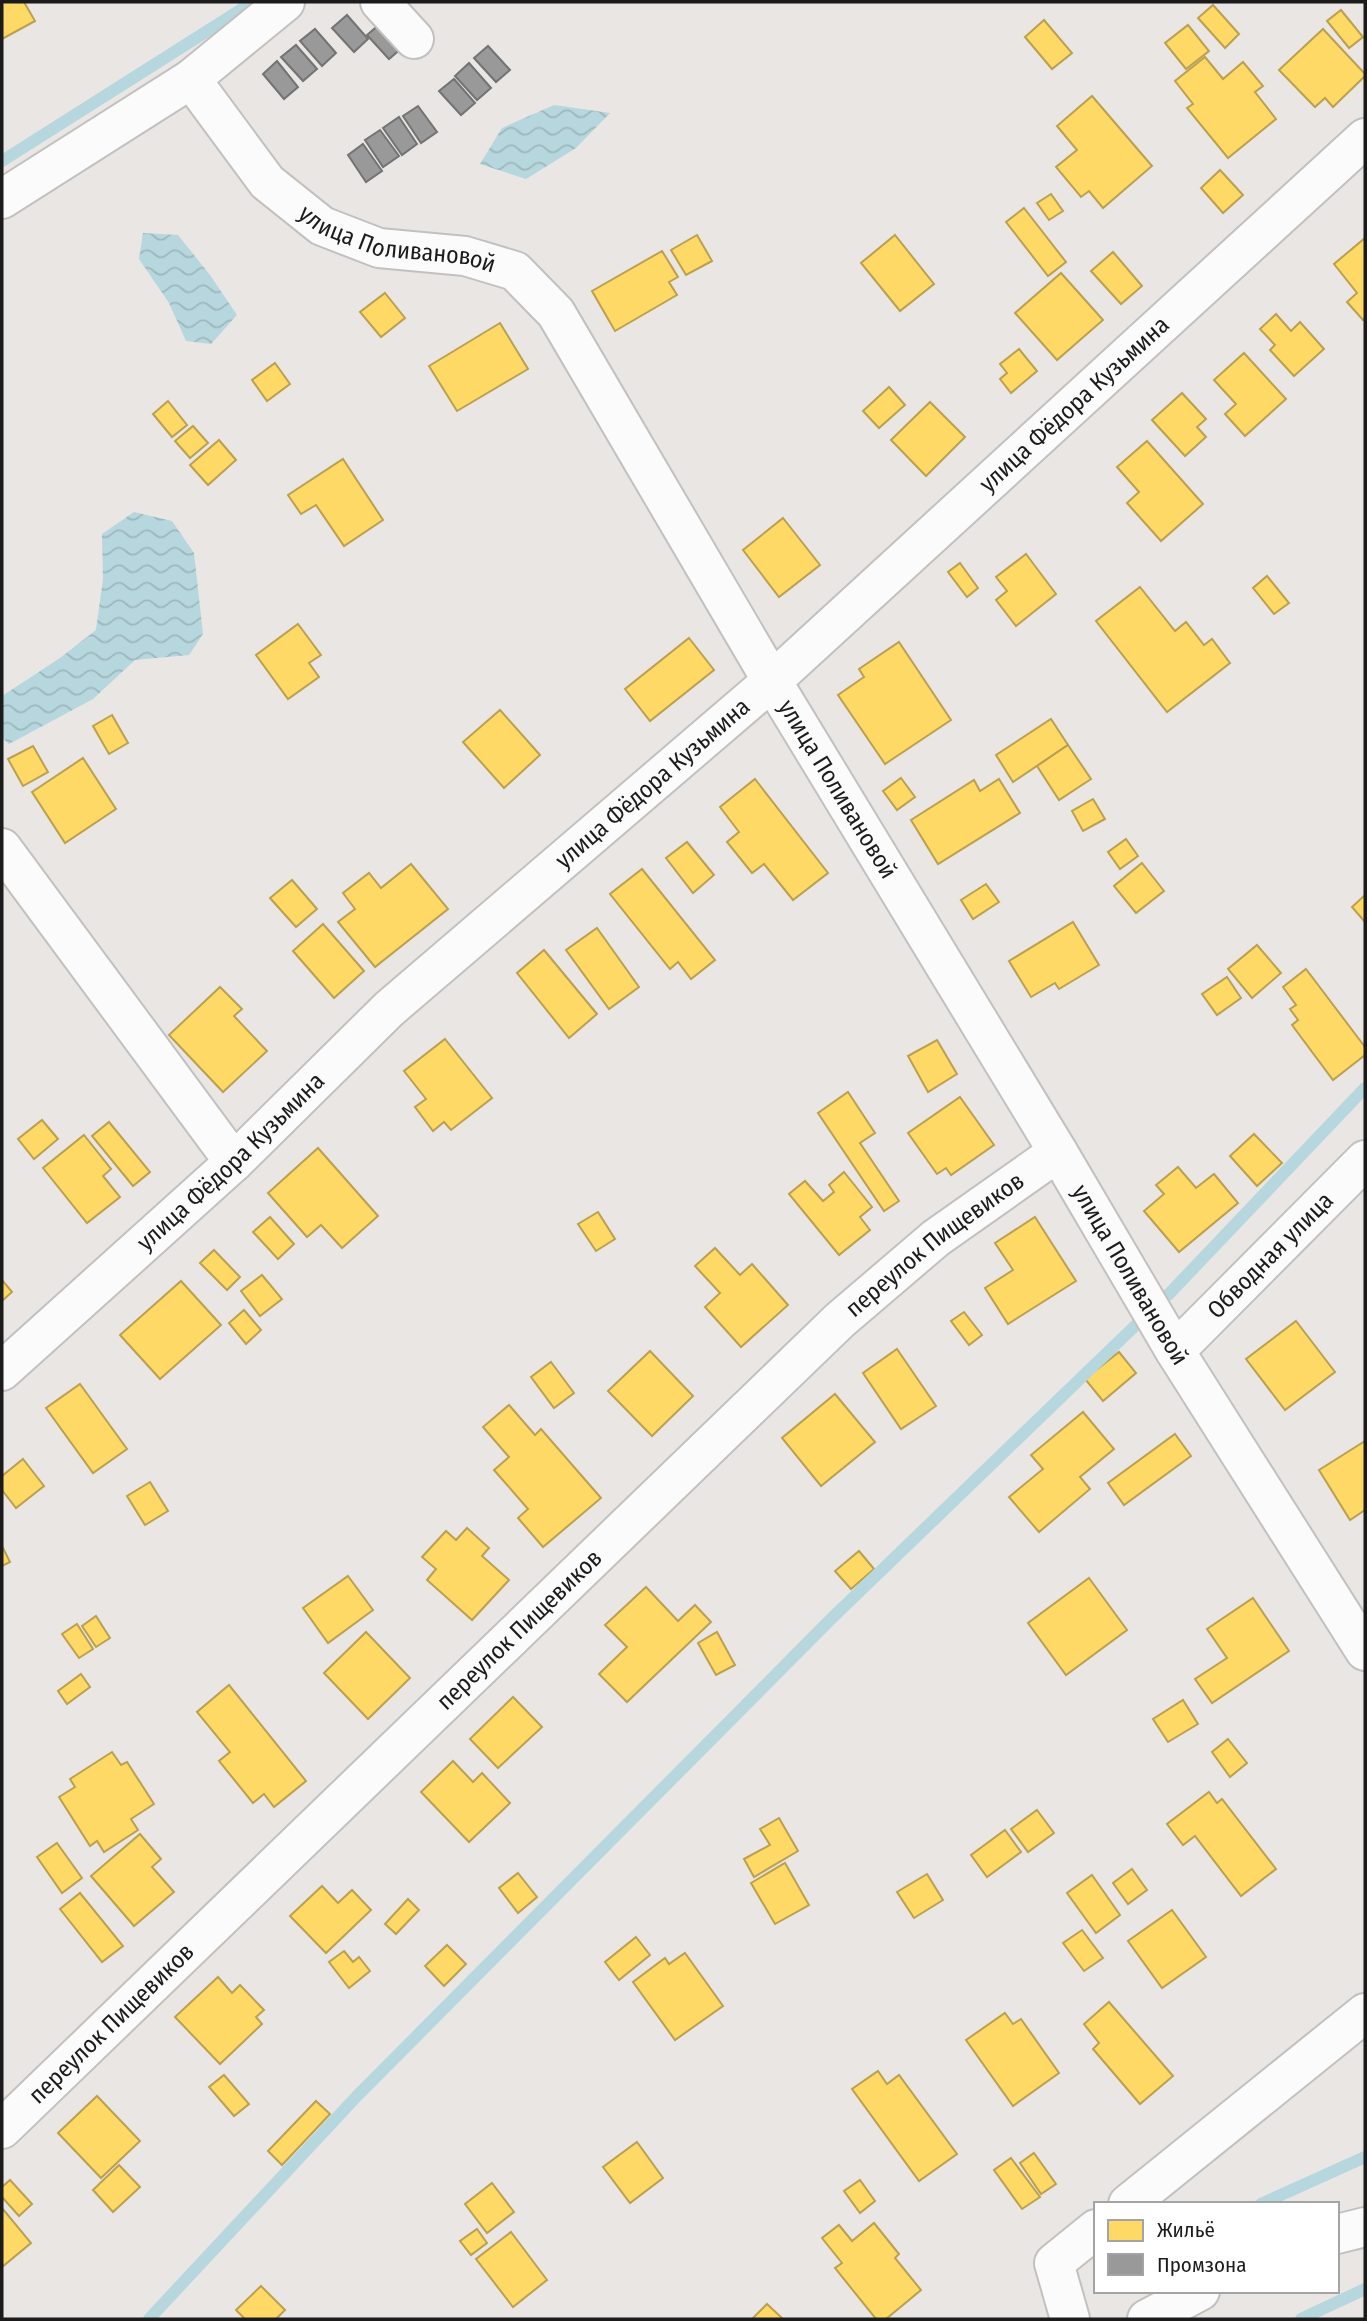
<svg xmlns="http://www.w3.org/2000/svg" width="1367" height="2321" font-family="'Fira Sans Condensed',sans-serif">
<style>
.water{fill:url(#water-waves)}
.homes{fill:#ffd966;stroke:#bba050;stroke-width:2}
.industry{fill:#999;stroke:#737373;stroke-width:2}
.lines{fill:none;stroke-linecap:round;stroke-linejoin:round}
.stream{stroke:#b6d7dd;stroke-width:12}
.minor-casing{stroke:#c2c1bf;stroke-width:42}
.minor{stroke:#fcfbfb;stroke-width:38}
.labels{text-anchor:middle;stroke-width:7;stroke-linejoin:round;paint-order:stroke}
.street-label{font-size:24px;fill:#1b1b1b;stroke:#fff}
</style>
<defs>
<pattern id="water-waves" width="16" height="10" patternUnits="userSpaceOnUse" patternTransform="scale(1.75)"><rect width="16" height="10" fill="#b6d7dd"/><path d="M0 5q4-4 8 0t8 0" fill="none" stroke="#9cb8bd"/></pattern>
</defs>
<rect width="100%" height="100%" fill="#e9e6e3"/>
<!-- water -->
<g class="water">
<path d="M 554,105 L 610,113 L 576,148 L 526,179 L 480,164 L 502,128 Z"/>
<path d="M 143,233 L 178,235 L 210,275 L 237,315 L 211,344 L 186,341 L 169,303 L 139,259 Z"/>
<path d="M 134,512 L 172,521 L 194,553 L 203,634 L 189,655 L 135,660 L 93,699 L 9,744 L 2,738 L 2,696 L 60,658 L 96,630 L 103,579 L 102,534 Z"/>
</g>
<!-- homes -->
<g class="homes">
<path d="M 2,2 L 24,2 L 35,21 L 2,39 Z"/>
<path d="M 1213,5 L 1239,34 L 1225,48 L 1198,18 Z"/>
<path d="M 1341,10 L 1363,37 L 1349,48 L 1327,21 Z"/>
<path d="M 1044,20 L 1072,53 L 1052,69 L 1025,37 Z"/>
<path d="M 1188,25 L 1209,51 L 1186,69 L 1165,43 Z"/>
<path d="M 1323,29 L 1365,74 L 1365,76 L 1333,107 L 1325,98 L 1315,107 L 1279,70 Z"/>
<path d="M 1205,57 L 1223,79 L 1243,62 L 1263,86 L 1255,92 L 1276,119 L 1228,158 L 1187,108 L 1193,104 L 1175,81 Z"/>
<path d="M 1092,96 L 1152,166 L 1103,208 L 1089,191 L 1081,197 L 1056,167 L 1077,150 L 1057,126 Z"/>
<path d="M 1220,170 L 1243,195 L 1223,213 L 1201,188 Z"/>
<path d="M 1051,194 L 1063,211 L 1049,220 L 1037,203 Z"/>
<path d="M 1024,208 L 1066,262 L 1048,276 L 1006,222 Z"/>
<path d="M 697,235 L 712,261 L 686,275 L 671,250 Z"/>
<path d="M 895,235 L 934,284 L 900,311 L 861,263 Z"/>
<path d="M 1365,238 L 1365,318 L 1363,320 L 1347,302 L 1357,293 L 1334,264 Z"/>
<path d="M 662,251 L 678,277 L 669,282 L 677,295 L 615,331 L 592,291 Z"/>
<path d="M 1113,252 L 1142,286 L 1121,304 L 1091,271 Z"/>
<path d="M 1061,273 L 1103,320 L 1057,360 L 1015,313 Z"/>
<path d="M 385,293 L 405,318 L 381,337 L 360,312 Z"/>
<path d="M 1276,314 L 1291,331 L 1300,322 L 1324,349 L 1294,376 L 1270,350 L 1275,345 L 1260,329 Z"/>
<path d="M 500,323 L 528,369 L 457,411 L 429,366 Z"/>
<path d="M 1019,349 L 1037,371 L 1011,393 L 1000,379 L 1007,373 L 1000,364 Z"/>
<path d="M 1244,353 L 1286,399 L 1245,436 L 1225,414 L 1236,404 L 1214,380 Z"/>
<path d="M 275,363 L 290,384 L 267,401 L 252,380 Z"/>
<path d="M 889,387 L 905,405 L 879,428 L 863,411 Z"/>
<path d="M 1182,393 L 1206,419 L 1197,427 L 1206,437 L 1185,456 L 1152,420 Z"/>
<path d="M 168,401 L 187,425 L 172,437 L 153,414 Z"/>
<path d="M 930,402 L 965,437 L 926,476 L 891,440 Z"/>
<path d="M 193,426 L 208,443 L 190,458 L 175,441 Z"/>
<path d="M 219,440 L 236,460 L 208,485 L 190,465 Z"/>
<path d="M 1147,441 L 1203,504 L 1161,541 L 1127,503 L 1139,492 L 1117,467 Z"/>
<path d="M 343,459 L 383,520 L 344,546 L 316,505 L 301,514 L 288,495 Z"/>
<path d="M 783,518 L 820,565 L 779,597 L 743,550 Z"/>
<path d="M 1026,554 L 1056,594 L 1016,626 L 996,600 L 1007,591 L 996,577 Z"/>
<path d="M 960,563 L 978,588 L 967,597 L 948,572 Z"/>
<path d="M 1267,576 L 1289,603 L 1274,614 L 1253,588 Z"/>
<path d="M 1140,587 L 1175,631 L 1186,622 L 1204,645 L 1212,639 L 1230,663 L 1167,712 L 1096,621 Z"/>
<path d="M 298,624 L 321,655 L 309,663 L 319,677 L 288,699 L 256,655 Z"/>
<path d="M 689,638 L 714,670 L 650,721 L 625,689 Z"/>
<path d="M 899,642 L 951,720 L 885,764 L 838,695 L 864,677 L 859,669 Z"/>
<path d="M 500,710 L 540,755 L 504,788 L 463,742 Z"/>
<path d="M 112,715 L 128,743 L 109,754 L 93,726 Z"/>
<path d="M 1051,719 L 1068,745 L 1013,782 L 996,755 Z"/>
<path d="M 1068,745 L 1091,779 L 1059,800 L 1037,766 Z"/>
<path d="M 33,746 L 48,772 L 23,786 L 8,759 Z"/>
<path d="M 83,758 L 116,809 L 65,843 L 32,792 Z"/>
<path d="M 901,778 L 915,797 L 897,810 L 883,791 Z"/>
<path d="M 755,779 L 828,873 L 793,900 L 764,864 L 752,873 L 727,842 L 739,832 L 720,807 Z"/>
<path d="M 999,779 L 1020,813 L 938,864 L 911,820 L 974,780 L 980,791 Z"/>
<path d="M 1093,799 L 1105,819 L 1083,831 L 1072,811 Z"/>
<path d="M 1126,839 L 1138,856 L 1120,869 L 1108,852 Z"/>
<path d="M 687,842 L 714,875 L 693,893 L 666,858 Z"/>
<path d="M 1142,863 L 1164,891 L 1136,913 L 1114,886 Z"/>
<path d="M 411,864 L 448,909 L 375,967 L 338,922 L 355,909 L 343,893 L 369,873 L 381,888 Z"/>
<path d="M 642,869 L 715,960 L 691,979 L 678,962 L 670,969 L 610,894 Z"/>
<path d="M 292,880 L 317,909 L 296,927 L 270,898 Z"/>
<path d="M 986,884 L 999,902 L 973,919 L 961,900 Z"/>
<path d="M 1365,895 L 1365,922 L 1352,907 Z"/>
<path d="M 1073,922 L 1099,965 L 1059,989 L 1055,983 L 1031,997 L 1009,961 Z"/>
<path d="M 323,924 L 364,971 L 334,998 L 293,951 Z"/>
<path d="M 597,928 L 639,987 L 609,1009 L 566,950 Z"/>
<path d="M 1257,945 L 1281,973 L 1252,998 L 1228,969 Z"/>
<path d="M 544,950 L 597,1014 L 569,1038 L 517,973 Z"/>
<path d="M 1306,969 L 1365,1047 L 1365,1055 L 1333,1080 L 1292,1025 L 1298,1020 L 1290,1009 L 1296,1005 L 1283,987 Z"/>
<path d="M 1227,977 L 1241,998 L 1217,1015 L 1202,994 Z"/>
<path d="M 220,987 L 242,1009 L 234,1016 L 267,1051 L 223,1092 L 169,1035 Z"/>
<path d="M 445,1039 L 492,1098 L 451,1130 L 444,1122 L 433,1131 L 415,1107 L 426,1099 L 404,1071 Z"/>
<path d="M 937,1040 L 957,1074 L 928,1092 L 908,1056 Z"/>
<path d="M 848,1092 L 875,1133 L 860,1143 L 899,1201 L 884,1211 L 818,1113 Z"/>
<path d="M 960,1097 L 994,1145 L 951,1175 L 946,1168 L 937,1174 L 908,1133 Z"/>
<path d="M 42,1120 L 58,1139 L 34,1159 L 18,1139 Z"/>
<path d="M 109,1122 L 150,1172 L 133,1186 L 92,1136 Z"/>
<path d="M 1254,1134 L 1282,1163 L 1257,1186 L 1230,1156 Z"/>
<path d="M 84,1135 L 111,1169 L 103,1176 L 120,1197 L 87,1223 L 43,1168 Z"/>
<path d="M 318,1148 L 378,1216 L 342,1248 L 321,1225 L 307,1237 L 268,1193 Z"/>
<path d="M 1178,1167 L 1196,1188 L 1214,1174 L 1238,1203 L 1179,1252 L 1144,1211 L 1164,1194 L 1156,1185 Z"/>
<path d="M 844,1172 L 872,1207 L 860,1217 L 870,1230 L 839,1255 L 789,1194 L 805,1181 L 823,1201 L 834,1192 L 829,1185 Z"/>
<path d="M 598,1212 L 615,1239 L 596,1251 L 578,1224 Z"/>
<path d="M 270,1217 L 294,1244 L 278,1259 L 253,1232 Z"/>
<path d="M 1035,1217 L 1076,1281 L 1008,1324 L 985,1288 L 1013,1270 L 995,1243 Z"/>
<path d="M 715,1248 L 740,1275 L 752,1264 L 788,1305 L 741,1347 L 705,1307 L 720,1293 L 695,1266 Z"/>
<path d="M 214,1250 L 240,1277 L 227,1290 L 200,1263 Z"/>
<path d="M 262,1275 L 282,1299 L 260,1316 L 241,1291 Z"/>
<path d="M 2,1280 L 12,1292 L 2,1301 Z"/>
<path d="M 181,1281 L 221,1325 L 160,1379 L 120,1335 Z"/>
<path d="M 244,1310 L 261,1330 L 246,1344 L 229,1323 Z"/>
<path d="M 964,1312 L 982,1335 L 969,1345 L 951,1321 Z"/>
<path d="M 1296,1321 L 1335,1372 L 1285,1410 L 1246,1359 Z"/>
<path d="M 897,1349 L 936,1406 L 901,1429 L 863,1373 Z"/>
<path d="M 650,1351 L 693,1396 L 652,1436 L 608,1391 Z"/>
<path d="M 1119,1352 L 1136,1373 L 1103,1401 L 1085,1379 Z"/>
<path d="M 551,1362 L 574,1393 L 554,1408 L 531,1377 Z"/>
<path d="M 80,1384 L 127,1449 L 93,1473 L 46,1408 Z"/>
<path d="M 835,1394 L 875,1442 L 821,1486 L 782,1438 Z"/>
<path d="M 509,1405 L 535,1435 L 541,1429 L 601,1498 L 543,1547 L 518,1518 L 528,1509 L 494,1470 L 509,1457 L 483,1427 Z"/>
<path d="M 1083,1412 L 1114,1449 L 1080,1477 L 1090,1489 L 1039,1532 L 1009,1497 L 1043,1469 L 1031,1455 Z"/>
<path d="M 1175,1434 L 1191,1456 L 1124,1505 L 1108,1483 Z"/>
<path d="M 1365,1441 L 1365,1510 L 1350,1520 L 1319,1470 Z"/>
<path d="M 23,1459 L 44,1486 L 16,1508 L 2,1490 L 2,1476 Z"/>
<path d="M 150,1482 L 168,1511 L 145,1525 L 127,1496 Z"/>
<path d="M 467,1528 L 489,1548 L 482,1556 L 509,1580 L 472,1620 L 427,1580 L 436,1569 L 422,1557 L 446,1531 L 456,1540 Z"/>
<path d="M 2,1546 L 10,1562 L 2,1566 Z"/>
<path d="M 859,1551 L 874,1569 L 851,1589 L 835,1571 Z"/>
<path d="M 348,1576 L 373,1610 L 328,1643 L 303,1608 Z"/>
<path d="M 1089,1578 L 1127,1630 L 1066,1675 L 1028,1623 Z"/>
<path d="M 646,1587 L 678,1621 L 695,1605 L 711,1622 L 627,1702 L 599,1674 L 627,1647 L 605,1625 Z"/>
<path d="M 1253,1598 L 1289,1651 L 1212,1703 L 1195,1679 L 1227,1658 L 1207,1629 Z"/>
<path d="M 96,1616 L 110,1638 L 96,1647 L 82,1626 Z"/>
<path d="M 77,1624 L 93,1649 L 79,1658 L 62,1634 Z"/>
<path d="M 366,1632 L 410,1678 L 368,1719 L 324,1673 Z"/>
<path d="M 717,1632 L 735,1665 L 716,1675 L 698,1643 Z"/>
<path d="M 81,1674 L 90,1687 L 67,1704 L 58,1691 Z"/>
<path d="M 229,1685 L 306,1781 L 274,1807 L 264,1794 L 253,1803 L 219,1761 L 230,1752 L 197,1712 Z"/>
<path d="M 513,1697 L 542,1727 L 498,1768 L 470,1739 Z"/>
<path d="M 1183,1700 L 1198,1724 L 1168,1742 L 1153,1719 Z"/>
<path d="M 1228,1739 L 1247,1763 L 1230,1777 L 1212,1752 Z"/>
<path d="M 112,1752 L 121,1765 L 127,1762 L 154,1804 L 131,1819 L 138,1830 L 104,1852 L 97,1841 L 90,1846 L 59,1797 L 75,1787 L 70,1779 Z"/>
<path d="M 453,1761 L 473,1782 L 482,1773 L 510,1803 L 469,1842 L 421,1792 Z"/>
<path d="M 1209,1792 L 1217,1803 L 1222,1799 L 1276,1869 L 1241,1896 L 1195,1836 L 1183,1845 L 1167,1824 Z"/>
<path d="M 1037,1810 L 1054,1833 L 1028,1852 L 1011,1829 Z"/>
<path d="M 779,1818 L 798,1851 L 754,1877 L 744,1859 L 770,1845 L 760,1829 Z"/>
<path d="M 1005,1830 L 1021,1852 L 987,1877 L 971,1855 Z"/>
<path d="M 140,1834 L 161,1859 L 152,1867 L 174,1892 L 134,1926 L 91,1876 Z"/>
<path d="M 57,1843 L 82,1878 L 62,1893 L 37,1857 Z"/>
<path d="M 785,1863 L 809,1905 L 775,1924 L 751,1883 Z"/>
<path d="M 1132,1869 L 1147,1890 L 1128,1904 L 1113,1883 Z"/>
<path d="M 518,1873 L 537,1897 L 518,1913 L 499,1888 Z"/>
<path d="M 927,1874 L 943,1900 L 914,1918 L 897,1892 Z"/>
<path d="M 1092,1875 L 1120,1915 L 1096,1933 L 1067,1893 Z"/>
<path d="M 322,1886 L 338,1903 L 352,1890 L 371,1910 L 326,1953 L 290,1916 Z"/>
<path d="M 80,1893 L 123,1946 L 102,1962 L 60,1909 Z"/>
<path d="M 408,1899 L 419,1910 L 396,1934 L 385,1924 Z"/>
<path d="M 1172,1910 L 1206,1957 L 1162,1988 L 1128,1941 Z"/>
<path d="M 1082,1930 L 1103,1958 L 1084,1971 L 1063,1943 Z"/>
<path d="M 636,1937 L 650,1955 L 619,1980 L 605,1962 Z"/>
<path d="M 447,1945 L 466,1964 L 444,1986 L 425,1966 Z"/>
<path d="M 344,1951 L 353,1962 L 359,1957 L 370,1971 L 349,1988 L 329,1962 Z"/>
<path d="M 685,1953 L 723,2006 L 675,2040 L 633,1982 L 665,1958 L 669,1964 Z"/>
<path d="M 218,1977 L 232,1993 L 240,1985 L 264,2010 L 256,2017 L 262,2024 L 220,2064 L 175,2017 Z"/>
<path d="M 1109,2002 L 1173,2076 L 1140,2104 L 1093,2049 L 1099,2043 L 1084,2024 Z"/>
<path d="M 1005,2013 L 1013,2024 L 1021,2019 L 1059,2073 L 1013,2106 L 966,2040 Z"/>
<path d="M 878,2071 L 887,2084 L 899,2075 L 957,2154 L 919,2181 L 852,2089 Z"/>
<path d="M 224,2075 L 249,2104 L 234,2116 L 209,2087 Z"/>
<path d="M 97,2096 L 140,2141 L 101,2178 L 58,2133 Z"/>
<path d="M 316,2101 L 330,2114 L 282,2165 L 268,2151 Z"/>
<path d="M 637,2142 L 663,2178 L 630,2203 L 603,2167 Z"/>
<path d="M 1034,2153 L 1056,2184 L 1041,2194 L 1020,2163 Z"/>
<path d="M 1011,2158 L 1040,2197 L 1022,2209 L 994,2170 Z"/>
<path d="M 119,2165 L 140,2187 L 113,2212 L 93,2190 Z"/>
<path d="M 10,2180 L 32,2204 L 19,2216 L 2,2197 L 2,2187 Z"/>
<path d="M 860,2180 L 875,2201 L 860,2213 L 844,2191 Z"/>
<path d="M 492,2183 L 514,2212 L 487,2233 L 465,2204 Z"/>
<path d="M 2,2208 L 31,2243 L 2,2267 Z"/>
<path d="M 874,2223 L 899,2254 L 895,2258 L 921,2290 L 886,2319 L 876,2319 L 835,2268 L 842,2263 L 822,2238 L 839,2225 L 852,2241 Z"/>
<path d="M 477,2229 L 487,2243 L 471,2255 L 460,2241 Z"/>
<path d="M 511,2232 L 547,2280 L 513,2307 L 476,2259 Z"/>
<path d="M 261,2286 L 285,2310 L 276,2319 L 245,2319 L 236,2310 Z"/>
<path d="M 767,2304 L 783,2319 L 752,2319 Z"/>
</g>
<!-- industry -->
<g class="industry">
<path d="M 347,15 L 368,39 L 354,52 L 332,28 Z"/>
<path d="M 381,23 L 403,47 L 389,59 L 367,35 Z"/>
<path d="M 315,29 L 336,53 L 322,66 L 300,41 Z"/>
<path d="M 296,45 L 317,69 L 303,81 L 281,57 Z"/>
<path d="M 488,46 L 510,70 L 496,82 L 474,58 Z"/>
<path d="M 277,61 L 298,87 L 284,99 L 263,74 Z"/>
<path d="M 469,63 L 491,88 L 477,100 L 455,76 Z"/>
<path d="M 454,79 L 475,103 L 461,115 L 439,91 Z"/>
<path d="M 418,106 L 437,132 L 421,143 L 403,116 Z"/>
<path d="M 399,117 L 417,144 L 402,155 L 383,128 Z"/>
<path d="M 380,130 L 399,156 L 383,167 L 365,140 Z"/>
<path d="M 363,144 L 382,171 L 366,182 L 348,155 Z"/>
</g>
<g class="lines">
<!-- stream -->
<g class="stream">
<path d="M 2,161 L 253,2"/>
<path d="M 1168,1295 L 1365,1088"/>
<path d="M 1261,2204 L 1365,2157"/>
<path d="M 149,2319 L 357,2096 L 831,1619 L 1138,1323"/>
<path d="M 1301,2319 L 1365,2289"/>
</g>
<defs>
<g id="minor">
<path d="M 380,2 L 414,39"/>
<path id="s1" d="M 191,79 L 267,182 L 322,226 L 379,248 L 465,256 L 515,271 L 556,313 L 772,681 L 1058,1152 L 1175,1351 L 1365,1651"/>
<path d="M 2,199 L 191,79 L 285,2"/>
<path d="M 2,848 L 234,1162"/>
<path id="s2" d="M 1175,1351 L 1365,1160"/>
<path id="s3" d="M 2,1371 L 234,1162 L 389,1009 L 772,681 L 1365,138"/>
<path id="s4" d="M 2,2129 L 840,1320 L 936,1238 L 1058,1152"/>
<path d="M 1128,2204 L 1365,2013"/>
<path d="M 1337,2234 L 1365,2227"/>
<path d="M 1070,2319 L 1054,2263 L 1096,2229"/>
<path d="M 1147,2319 L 1200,2291"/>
</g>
</defs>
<!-- minor casing -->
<use href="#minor" class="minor-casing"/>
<!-- minor -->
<use href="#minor" class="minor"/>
</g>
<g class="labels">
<!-- street labels -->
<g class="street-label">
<text dy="8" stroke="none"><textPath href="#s1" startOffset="275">улица Поливановой</textPath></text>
<text dy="8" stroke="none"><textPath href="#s3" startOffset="1444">улица Фёдора Кузьмина</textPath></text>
<text dy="8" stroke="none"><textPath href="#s3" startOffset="877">улица Фёдора Кузьмина</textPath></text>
<text dy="8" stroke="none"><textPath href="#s1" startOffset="1010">улица Поливановой</textPath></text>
<text dy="8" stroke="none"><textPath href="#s3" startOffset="310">улица Фёдора Кузьмина</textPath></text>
<text dy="8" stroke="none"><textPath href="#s4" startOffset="1286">переулок Пищевиков</textPath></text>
<text dy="8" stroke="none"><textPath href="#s2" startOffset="135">Обводная улица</textPath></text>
<text dy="8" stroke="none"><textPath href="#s1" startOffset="1577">улица Поливановой</textPath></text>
<text dy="8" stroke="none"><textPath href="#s4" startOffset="719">переулок Пищевиков</textPath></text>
<text dy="8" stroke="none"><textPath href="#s4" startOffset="152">переулок Пищевиков</textPath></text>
</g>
</g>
<!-- border -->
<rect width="1367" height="2321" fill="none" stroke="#1b1b1b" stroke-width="7"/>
<!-- legend -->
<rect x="1094" y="2202" width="245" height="91" fill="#ffffff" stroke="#a4a4a4" stroke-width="2"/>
<rect x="1108" y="2220" width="35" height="21" fill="#ffd966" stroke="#a4a4a4" stroke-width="2"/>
<text x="1157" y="2237" font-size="21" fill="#1b1b1b">Жильё</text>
<rect x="1108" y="2254" width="35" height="21" fill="#999999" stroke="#a4a4a4" stroke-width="2"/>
<text x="1157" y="2272" font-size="21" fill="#1b1b1b">Промзона</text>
</svg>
